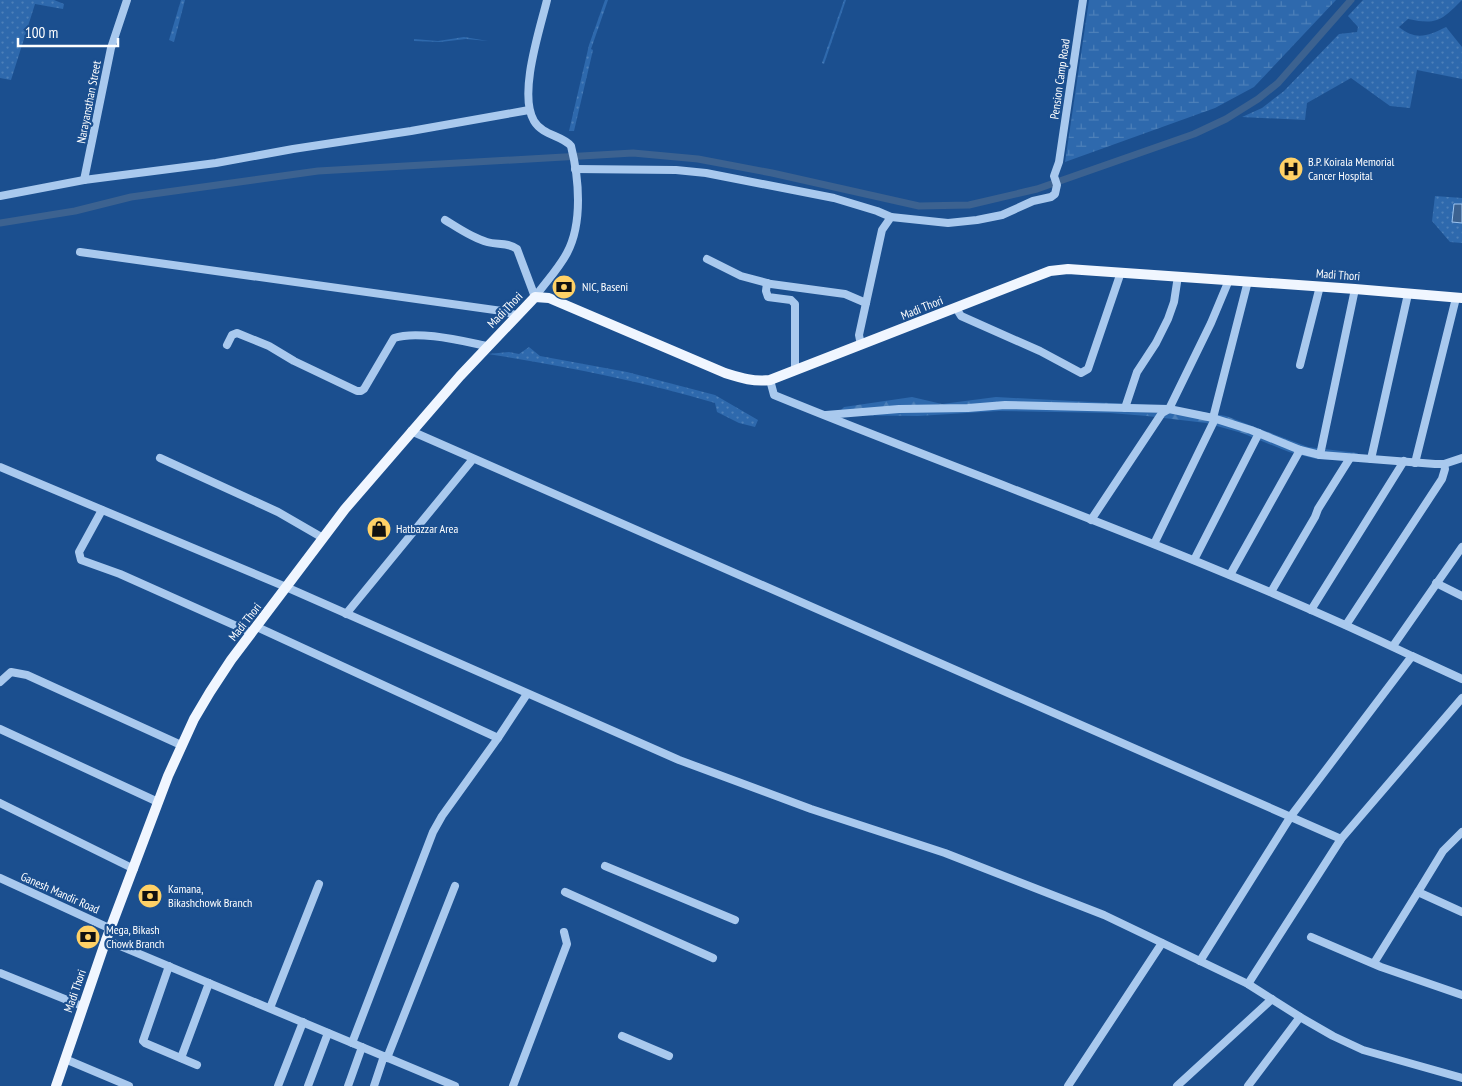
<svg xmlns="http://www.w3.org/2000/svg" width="1462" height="1086" font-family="'PT Sans Narrow',sans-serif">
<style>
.grass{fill:url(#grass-dots)}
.forest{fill:url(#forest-firs)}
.wetland{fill:url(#wetland-marsh)}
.water{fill:#3c6290;stroke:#9cc4f0}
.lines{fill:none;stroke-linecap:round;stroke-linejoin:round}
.canal{stroke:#3c6290;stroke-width:7}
.minor{stroke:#a9c9ee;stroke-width:8}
.major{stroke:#f0f6ff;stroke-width:10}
.labels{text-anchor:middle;stroke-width:4.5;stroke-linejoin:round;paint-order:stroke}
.street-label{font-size:12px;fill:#fff;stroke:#1b4f8f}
.poi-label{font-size:12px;fill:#fff;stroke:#1b4f8f;text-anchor:start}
</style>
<defs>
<pattern id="grass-dots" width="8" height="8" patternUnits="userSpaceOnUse" patternTransform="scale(1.25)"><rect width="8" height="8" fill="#2e69ad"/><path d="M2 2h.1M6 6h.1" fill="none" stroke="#4d80b9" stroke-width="1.8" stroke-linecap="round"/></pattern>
<pattern id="forest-firs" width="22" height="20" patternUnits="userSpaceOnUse" patternTransform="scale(1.25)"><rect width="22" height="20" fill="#2e69ad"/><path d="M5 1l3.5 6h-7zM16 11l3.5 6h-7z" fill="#4d80b9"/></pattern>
<pattern id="wetland-marsh" width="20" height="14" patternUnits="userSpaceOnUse" patternTransform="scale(1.25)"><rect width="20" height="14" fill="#2e69ad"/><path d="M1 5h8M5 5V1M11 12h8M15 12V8" fill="none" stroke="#4d80b9"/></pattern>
</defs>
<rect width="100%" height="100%" fill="#1b4f8f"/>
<!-- grass -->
<g class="grass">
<path d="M 0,0 L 54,0 L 64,4 L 63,9 L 35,4 L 11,80 L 0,78 Z"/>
<path d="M 181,0 L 185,0 L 174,42 L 169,40 Z"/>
<path d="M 605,0 L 608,0 L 591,49 L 593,50 L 574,131 L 569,131 L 589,45 Z"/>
<path d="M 844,0 L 846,0 L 824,64 L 822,63 Z"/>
<path d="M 1363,0 L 1462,0 C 1441,21 1437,25 1408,19 L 1399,27 C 1416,41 1428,36 1446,27 L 1462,47 L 1462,79 L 1417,70 L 1410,108 L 1390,106 L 1351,78 L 1307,103 L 1305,120 L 1242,117 L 1262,108 L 1284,91 L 1339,34 L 1357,32 L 1358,27 L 1348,16 Z"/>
<path d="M 464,37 L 488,41 L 466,39 L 440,42 L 414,41 L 414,39 L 438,41 Z"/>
<path d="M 1435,196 L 1462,198 L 1462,243 L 1450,242 L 1432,221 Z"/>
<path d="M 529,347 L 540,356 L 627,372 L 715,395 L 758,420 L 755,427 L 739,423 L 717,412 L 715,403 C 641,381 565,366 488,354 L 509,352 L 519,354 Z"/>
</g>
<!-- forest -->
<path class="forest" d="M 912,397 L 942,404 L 996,397 L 1167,406 L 1226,416 L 1308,447 L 1357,453 L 1367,462 L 1316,459 L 1289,452 L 1242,433 L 1206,423 L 1147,416 L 1110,413 L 999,411 L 918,416 L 836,415 L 844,407 Z"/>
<!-- wetland -->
<path class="wetland" d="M 1089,0 L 1336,0 L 1254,87 L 1215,108 L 1065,162 Z"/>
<!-- water -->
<path class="water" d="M 1454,204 L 1462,204 L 1462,223 L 1452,222 Z"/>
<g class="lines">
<!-- canal -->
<path class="canal" d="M 0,223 L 75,211 L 131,197 L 318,171 L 633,153 L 698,159 L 772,173 L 919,206 L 969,205 L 1037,189 L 1194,134 L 1226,119 L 1258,99 L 1278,83 L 1351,0"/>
<!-- minor -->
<g class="minor">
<path d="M 575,169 L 676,170 L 706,173 L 834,198 L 877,211 L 891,217"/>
<path d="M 84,180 L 111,48 L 127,0"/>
<path d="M 0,196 L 84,180 L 216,163 L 293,149 L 411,131 L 529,110"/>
<path d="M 445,220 C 458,228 472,238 487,242 C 497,245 508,242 517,249 L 535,297"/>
<path d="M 80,252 L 502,311 L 516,315"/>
<path d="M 707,259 L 741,276 L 771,284 L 845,294 L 866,303"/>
<path d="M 767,283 L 766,291 L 768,297 L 791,300 L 795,304 L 795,369"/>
<path d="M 535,297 C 546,282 559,268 567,253 C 583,223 579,178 571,146 C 562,135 543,136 534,121 C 518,94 540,29 547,0"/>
<path d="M 956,308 L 961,316 L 1040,351 L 1081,373 L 1088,369 L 1121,272"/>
<path d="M 227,345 L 232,335 L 237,333 L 269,346 L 294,361 L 357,391 L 361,391 L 364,389 L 394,338 C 418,330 462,341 487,346"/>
<path d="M 861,345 L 859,335 L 882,230 L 891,217 L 948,223 L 977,220 L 1002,215 L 1033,201 L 1051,197 L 1055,194 L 1057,185 L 1054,176 L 1059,162 L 1083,0"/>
<path d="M 1300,365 L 1320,286"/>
<path d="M 770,380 L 774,395 C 987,482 1205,557 1412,656"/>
<path d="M 1125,408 L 1137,372 L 1156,343 L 1168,319 L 1174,302 L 1178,276"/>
<path d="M 826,415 L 899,409 L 968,408 L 1005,405 L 1169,409 L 1213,418 L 1251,430 L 1300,450 L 1320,455 L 1435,464 L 1444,464 L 1462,458"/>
<path d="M 1213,418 L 1248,281"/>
<path d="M 411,431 L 1341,839"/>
<path d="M 1320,455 L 1355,289"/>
<path d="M 160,458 L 278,512 L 323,538"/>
<path d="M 1371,459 L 1408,294"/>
<path d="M 1415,463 L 1456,298"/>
<path d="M 0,467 L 286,587 L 679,760 L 811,809 L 945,853 L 1104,915 L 1248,984 L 1300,1017 L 1333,1036 L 1363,1050 L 1462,1078"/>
<path d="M 102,510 L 79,552 L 81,560 L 120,574 L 252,633"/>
<path d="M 1091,520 L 1162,413 L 1169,409 L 1211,323 L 1229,280"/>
<path d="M 1154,544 L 1215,419"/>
<path d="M 1194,560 L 1259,433"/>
<path d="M 1230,575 L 1300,450"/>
<path d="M 1436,583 L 1462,596"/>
<path d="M 1271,592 L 1315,517 L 1318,509 L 1350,458"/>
<path d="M 1311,610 L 1404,461"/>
<path d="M 346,614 L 473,459"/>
<path d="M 1346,625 L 1442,479 L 1445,469 L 1444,464"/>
<path d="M 257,627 L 498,738"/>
<path d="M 1393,646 L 1462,547"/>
<path d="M 0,682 L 11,672 L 27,675 L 181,745"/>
<path d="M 0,729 L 158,802"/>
<path d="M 0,803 L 134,869"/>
<path d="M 1462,832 L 1443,851 L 1418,892 L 1462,912"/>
<path d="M 605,866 L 735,920"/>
<path d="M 0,878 L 111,929"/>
<path d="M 565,892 L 713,958"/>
<path d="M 1311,937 L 1381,967 L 1462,995"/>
<path d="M 106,940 L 455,1086"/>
<path d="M 1200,961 L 1291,816 L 1412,656 L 1462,679"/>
<path d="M 1374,963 L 1418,892"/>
<path d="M 169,966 L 143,1041 L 145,1043 L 197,1065"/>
<path d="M 0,973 L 82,1006"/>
<path d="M 1248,984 L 1341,839 L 1462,698"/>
<path d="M 270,1008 L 319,884"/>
<path d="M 622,1036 L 669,1056"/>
<path d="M 352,1043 L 433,832 L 442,816 L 498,738 L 527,694"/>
<path d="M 181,1058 L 209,983"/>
<path d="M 387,1058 L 455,886"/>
<path d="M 65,1059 L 129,1086"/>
<path d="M 278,1086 L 303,1022"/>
<path d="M 308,1086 L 328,1033"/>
<path d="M 348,1086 L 362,1047"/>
<path d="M 374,1086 L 384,1056"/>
<path d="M 513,1086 L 567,944 L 564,932"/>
<path d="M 1068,1086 L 1162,943"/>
<path d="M 1177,1086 L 1272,999"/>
<path d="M 1248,1086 L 1300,1017"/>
</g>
<!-- major -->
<path class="major" d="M 56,1086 L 106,940 L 168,776 L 194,719 L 210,692 L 231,660 L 345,509 L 460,376 L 535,297 L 549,298 L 725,373 C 741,378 753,382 770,380 L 1050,271 L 1068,269 L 1355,289 L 1462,298"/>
</g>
<!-- icons -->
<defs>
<symbol id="hospital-disc" viewBox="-11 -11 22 22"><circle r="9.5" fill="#ffd166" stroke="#1b4f8f"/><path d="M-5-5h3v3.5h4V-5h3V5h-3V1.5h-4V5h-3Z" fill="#111"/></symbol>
<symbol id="bank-disc" viewBox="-11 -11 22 22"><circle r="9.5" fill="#ffd166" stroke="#1b4f8f"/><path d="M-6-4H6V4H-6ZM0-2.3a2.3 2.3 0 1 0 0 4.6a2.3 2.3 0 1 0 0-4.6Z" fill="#111"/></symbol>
<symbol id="shop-disc" viewBox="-11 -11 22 22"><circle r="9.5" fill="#ffd166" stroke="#1b4f8f"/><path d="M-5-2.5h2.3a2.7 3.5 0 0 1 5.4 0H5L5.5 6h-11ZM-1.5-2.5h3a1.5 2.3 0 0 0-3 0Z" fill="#111"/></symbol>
</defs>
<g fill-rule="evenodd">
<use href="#hospital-disc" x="1277" y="155" width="28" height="28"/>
<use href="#bank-disc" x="550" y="273" width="28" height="28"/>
<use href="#shop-disc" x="365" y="515" width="28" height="28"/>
<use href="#bank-disc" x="136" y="882" width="28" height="28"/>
<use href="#bank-disc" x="74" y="923" width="28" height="28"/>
</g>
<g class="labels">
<!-- street labels -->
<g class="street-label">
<text transform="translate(1060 79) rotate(-82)" y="4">Pension Camp Road</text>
<text transform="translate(89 102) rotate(-79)" y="4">Narayansthan Street</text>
<text transform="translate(1338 275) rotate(4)" y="4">Madi Thori</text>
<text transform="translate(922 308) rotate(-22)" y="4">Madi Thori</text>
<text transform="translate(505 310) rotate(-46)" y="4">Madi Thori</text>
<text transform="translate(245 622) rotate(-52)" y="4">Madi Thori</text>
<text transform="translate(60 893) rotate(24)" y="4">Ganesh Mandir Road</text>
<text transform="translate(75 991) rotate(-71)" y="4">Madi Thori</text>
</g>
<!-- poi labels -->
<g class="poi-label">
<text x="1308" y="166">B.P. Koirala Memorial<tspan x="1308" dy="14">Cancer Hospital</tspan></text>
<text x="582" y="291">NIC, Baseni</text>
<text x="396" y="533">Hatbazzar Area</text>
<text x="168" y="893">Kamana,<tspan x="168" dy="14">Bikashchowk Branch</tspan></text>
<text x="106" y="934">Mega, Bikash<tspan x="106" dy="14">Chowk Branch</tspan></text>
</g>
</g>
<!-- scale -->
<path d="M18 38v8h100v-8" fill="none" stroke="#ffffff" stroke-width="2.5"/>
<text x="25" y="38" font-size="15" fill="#ffffff" stroke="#1b4f8f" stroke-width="4" paint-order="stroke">100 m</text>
</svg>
